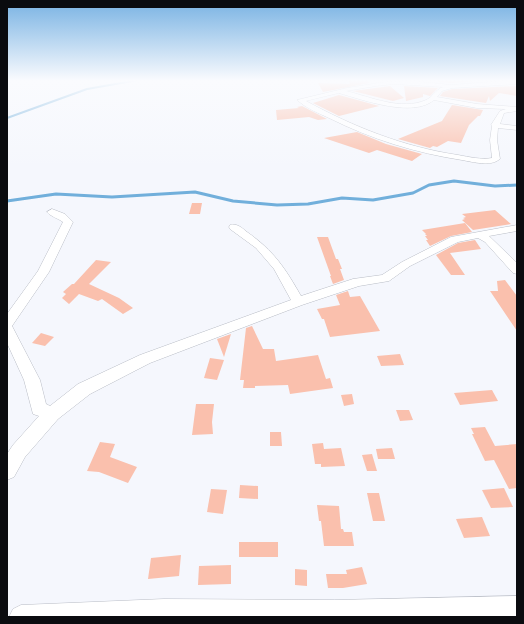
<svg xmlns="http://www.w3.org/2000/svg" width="524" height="624" font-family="Quicksand,sans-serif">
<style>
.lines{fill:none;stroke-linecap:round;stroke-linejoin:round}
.stream-far1{stroke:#71afdb;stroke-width:2}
.stream{stroke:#71afdb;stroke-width:3}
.building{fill:#fac0ad}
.minor-casing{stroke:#b9bdc6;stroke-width:1}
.minor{fill:#fff;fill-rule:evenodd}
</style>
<rect width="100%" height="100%" fill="#f5f7fd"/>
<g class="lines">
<!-- stream-far1 -->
<path class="stream-far1" d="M 7,118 L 87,89 L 138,80"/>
<!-- stream -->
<path class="stream" d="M 7,201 L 56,194 L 112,197 L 195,192 L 233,201 L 277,205 L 308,204 L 342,198 L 373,200 L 413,193 L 429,185 L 454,181 L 495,186 L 517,185"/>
</g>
<!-- building -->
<g class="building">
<path d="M 423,80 L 491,80 L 451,83 Z"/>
<path d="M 349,81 L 368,81 L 369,83 L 323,92 L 318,83 L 350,84 Z"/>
<path d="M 390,86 L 404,98 L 393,101 L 353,91 Z"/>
<path d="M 404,86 L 438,88 L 430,96 L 423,94 L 423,97 L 406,101 Z"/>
<path d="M 517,86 L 517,96 L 499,93 L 490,101 L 489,96 L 486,103 L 440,96 L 443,92 L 452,89 Z"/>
<path d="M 339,95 L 361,101 L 379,106 L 339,116 L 313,103 Z"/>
<path d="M 452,105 L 483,110 L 480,116 L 478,116 L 469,125 L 461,143 L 448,141 L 437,147 L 433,146 L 430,148 L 398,139 L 442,121 Z"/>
<path d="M 302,106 L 327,119 L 318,120 L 309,117 L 277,120 L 276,110 L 299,108 L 297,107 Z"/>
<path d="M 357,132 L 386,144 L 422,154 L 412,161 L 377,150 L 369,153 L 324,138 Z"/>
<path d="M 192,203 L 202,203 L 200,214 L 189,214 Z"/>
<path d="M 495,210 L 511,224 L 473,230 L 462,220 L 465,219 L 463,218 L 466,217 L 462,214 Z"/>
<path d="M 465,223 L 472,232 L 451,236 L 430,246 L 426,240 L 428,240 L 425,236 L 427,236 L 425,234 L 426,234 L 422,230 Z"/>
<path d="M 317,237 L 328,237 L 336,259 L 338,259 L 342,269 L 340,269 L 344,280 L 333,284 L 330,276 L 331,276 Z"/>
<path d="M 475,240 L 481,249 L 450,253 L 465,275 L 451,275 L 436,255 L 458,243 Z"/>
<path d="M 96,260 L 111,262 L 89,284 L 119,298 L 133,308 L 123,314 L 102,299 L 98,301 L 79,294 L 69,304 L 62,298 L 66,294 L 63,292 L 72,284 L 74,284 Z"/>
<path d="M 505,280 L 517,296 L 517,331 L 490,291 L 498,291 L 497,281 Z"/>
<path d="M 348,291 L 350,297 L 360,296 L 380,331 L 330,337 L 324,319 L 322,319 L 317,309 L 340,305 L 336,295 Z"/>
<path d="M 252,326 L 263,349 L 274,349 L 276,361 L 318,355 L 326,379 L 330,378 L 333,388 L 290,394 L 288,385 L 255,386 L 255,388 L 243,388 L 244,380 L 240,380 L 246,328 Z"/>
<path d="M 41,333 L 54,337 L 45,346 L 32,343 Z"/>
<path d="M 231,334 L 224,357 L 217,339 Z"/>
<path d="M 400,354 L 404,365 L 381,366 L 377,356 Z"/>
<path d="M 210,358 L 224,360 L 217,380 L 204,378 Z"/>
<path d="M 492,390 L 498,401 L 460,405 L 454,393 Z"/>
<path d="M 352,394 L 354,404 L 344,406 L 341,395 Z"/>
<path d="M 196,404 L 214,404 L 212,422 L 213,434 L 192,435 Z"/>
<path d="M 396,410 L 409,410 L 413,420 L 400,421 Z"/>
<path d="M 485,427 L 495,446 L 517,444 L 517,488 L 509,489 L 494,460 L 485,461 L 472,434 L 474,434 L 471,428 Z"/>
<path d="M 270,432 L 281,432 L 282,446 L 270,446 Z"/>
<path d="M 100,442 L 115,444 L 110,457 L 137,467 L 128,483 L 99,472 L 87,471 Z"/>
<path d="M 323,443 L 324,449 L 341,448 L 345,466 L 321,467 L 321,464 L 315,464 L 312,444 Z"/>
<path d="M 392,448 L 395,459 L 378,459 L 376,449 Z"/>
<path d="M 372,454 L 377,471 L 367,471 L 362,455 Z"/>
<path d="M 240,485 L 258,486 L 258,499 L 239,498 Z"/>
<path d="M 504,488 L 513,507 L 491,508 L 482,490 Z"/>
<path d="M 211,489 L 227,490 L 223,514 L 207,512 Z"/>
<path d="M 367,493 L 379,493 L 385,521 L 373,521 Z"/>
<path d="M 317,505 L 339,506 L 341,529 L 343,529 L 344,532 L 352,532 L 354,546 L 324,546 L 321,521 L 319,521 Z"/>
<path d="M 482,517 L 490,536 L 464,538 L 456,519 Z"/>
<rect x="239" y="542" width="39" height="15"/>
<path d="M 181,555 L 179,576 L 148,579 L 151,558 Z"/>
<path d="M 231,565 L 231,584 L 198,585 L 199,566 Z"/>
<path d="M 362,567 L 367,584 L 343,588 L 328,588 L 326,574 L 347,574 L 346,570 Z"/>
<path d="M 295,569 L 307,570 L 307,586 L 295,585 Z"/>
</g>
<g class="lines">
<defs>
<g id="minor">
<path d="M 517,80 L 517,84 L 452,88 L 442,91 L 437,97 L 477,104 L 517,107 L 517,111 L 504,113 L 500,124 L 517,126 L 517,130 L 498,128 L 497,140 L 500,159 C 491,167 473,162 462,160 C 416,153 371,139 329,118 C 318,113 306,108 297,100 L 347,88 L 385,82 L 413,81 L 451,85 ZM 394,84 L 443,87 C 435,90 433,97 426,100 C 401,111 371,97 346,91 L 376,86 ZM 339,93 C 363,100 413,118 434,100 L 477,108 L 506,109 L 500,111 L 491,125 L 492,126 L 490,140 L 492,158 C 482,160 469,157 458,155 C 404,147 354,127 306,101 Z"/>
<path d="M 52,209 L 65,214 L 73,222 L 49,272 L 12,326 L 40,380 L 46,404 L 50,406 L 78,384 L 140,355 L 291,300 L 274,269 L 256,248 L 230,229 L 229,227 L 230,225 C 237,223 242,228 247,232 C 274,251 285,268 301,296 L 353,279 L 382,275 L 402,262 L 451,237 L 517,225 L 517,231 L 489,236 L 517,263 L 517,274 L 513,273 L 485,242 L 478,238 L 458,242 L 410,266 L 389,281 L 359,286 L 302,305 L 150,363 L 90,394 L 58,419 L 25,457 L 14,477 L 7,480 L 7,454 L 13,445 L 39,416 L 33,414 L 24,380 L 7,343 L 7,314 L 38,271 L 63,222 C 58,218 51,217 47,212 Z"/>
<path d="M 517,596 L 517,617 L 9,617 L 13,609 L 21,605 L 164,599 L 334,600 Z"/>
</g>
</defs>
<!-- minor casing -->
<use href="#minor" class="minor-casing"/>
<!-- minor -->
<use href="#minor" class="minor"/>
</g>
<!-- sky -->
<linearGradient id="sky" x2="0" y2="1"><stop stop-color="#78b2e3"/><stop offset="0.48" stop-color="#fafbfe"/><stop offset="1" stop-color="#fafbfe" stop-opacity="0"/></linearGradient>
<rect width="524" height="168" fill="url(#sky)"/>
<!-- border -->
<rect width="524" height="624" fill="none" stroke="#0a0b0f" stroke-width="16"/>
</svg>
